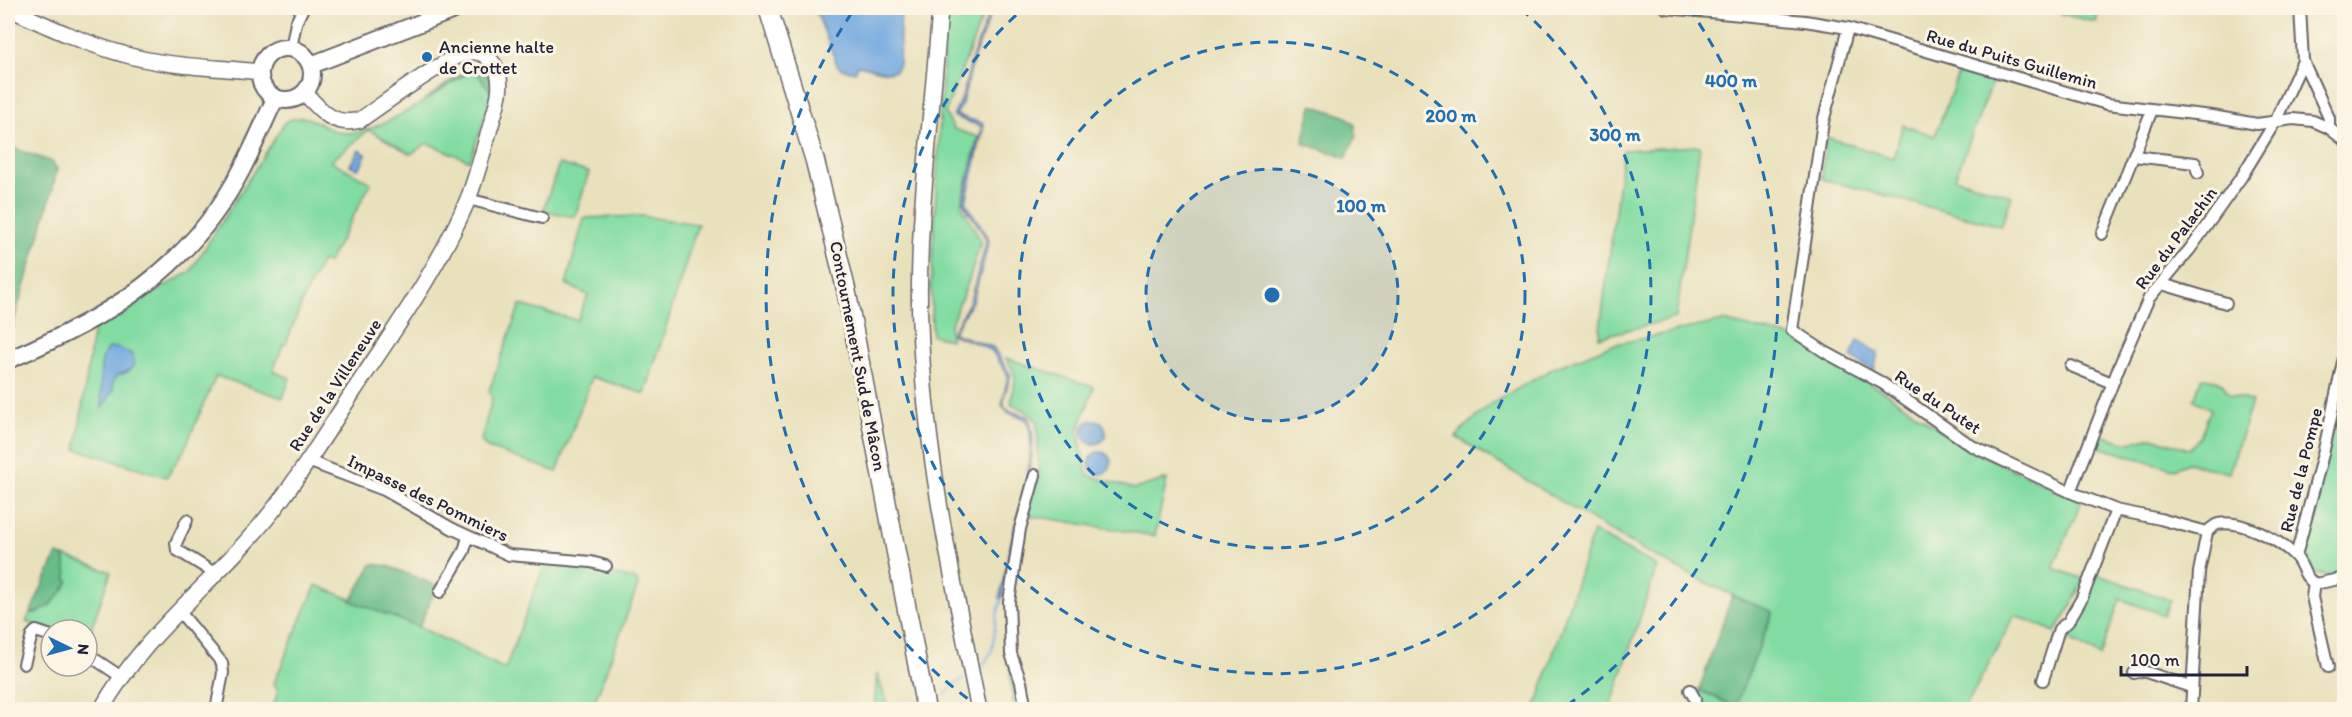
<svg xmlns="http://www.w3.org/2000/svg" width="2352" height="717" font-family="Itim,sans-serif">
<style>
.green{fill:#81dca2;stroke:#527f6e;stroke-width:1.5}
.forest{fill:#68bc88;stroke:#456f62;stroke-width:1.5}
.water{fill:#71a8df;stroke:#4a658d;stroke-width:1.5}
.lines{fill:none;stroke-linecap:round;stroke-linejoin:round}
.stream{stroke:#71a8df;stroke-width:2}
.street-casing{stroke:#686468;stroke-width:14}
.secondary-casing{stroke:#686468;stroke-width:18}
.primary-casing{stroke:#686468;stroke-width:20}
.highway-casing{stroke:#686468;stroke-width:21}
.street{stroke:#fff;stroke-width:10}
.secondary{stroke:#fff;stroke-width:15}
.primary{stroke:#fff;stroke-width:16}
.highway{stroke:#fff;stroke-width:18}
.ring{fill:none;stroke:#1f6fb2;stroke-width:3;stroke-dasharray:10 8}
.poi-dot{fill:#1f6fb2;stroke:#fcf5e5;stroke-width:2}
.labels{text-anchor:middle;stroke-width:6;stroke-linejoin:round;paint-order:stroke}
.poi-label{font-size:18px;fill:#22223b;stroke:#fcf5e5;text-anchor:start}
.street-label{font-size:18px;fill:#22223b;stroke:#fcf5e5}
.centre{fill:#1f6fb2;stroke:#fcf5e5;stroke-width:3}
.ring-label{font-size:18px;text-anchor:middle;font-weight:bold;fill:#1f6fb2;stroke:#fcf5e5;stroke-width:6;stroke-linejoin:round;paint-order:stroke}
</style>
<rect width="100%" height="100%" fill="#fcf5e5"/>
<filter id="ink" filterUnits="userSpaceOnUse"><feTurbulence type="fractalNoise" baseFrequency=".0167" numOctaves="2"/><feDisplacementMap in="SourceGraphic" scale="12" xChannelSelector="R" yChannelSelector="G"/><feConvolveMatrix kernelMatrix="1 2 1 2 8 2 1 2 1" color-interpolation-filters="sRGB"/></filter>
<filter id="wash" filterUnits="userSpaceOnUse"><feTurbulence type="fractalNoise" baseFrequency=".008" numOctaves="4" result="noise"/><feDisplacementMap in="SourceGraphic" scale="24" xChannelSelector="R" yChannelSelector="G"/><feGaussianBlur stdDeviation="1.35" result="paint"/><feColorMatrix in="noise" values="0 0 0 0 0 0 0 0 0 0 0 0 0 0 0 0 0 1.4 0 .05"/><feComposite in="paint" operator="in"/></filter>
<g filter="url(#wash)">
<rect width="100%" height="100%" fill="#e9e0bc"/>
<!-- green -->
<g class="green">
<path d="M 946,8 L 986,8 L 945,113 L 954,129 L 978,137 L 961,205 L 981,241 L 969,280 L 950,326 L 950,340 L 932,335 L 931,285 Z"/>
<path d="M 2062,8 L 2100,8 L 2096,22 L 2061,14 Z"/>
<path d="M 1961,66 L 1995,76 L 1955,178 L 2012,196 L 2001,226 L 1822,179 L 1826,137 L 1893,158 L 1903,125 L 1935,136 Z"/>
<path d="M 474,69 L 492,93 L 470,161 L 427,143 L 411,154 L 369,130 L 331,161 L 371,183 L 328,263 L 322,261 L 305,295 L 286,344 L 283,345 L 273,371 L 290,378 L 283,398 L 216,376 L 184,450 L 167,477 L 76,449 L 94,327 L 190,272 L 285,122 C 315,107 319,134 350,133 C 384,131 444,88 474,69 Z"/>
<path d="M 1700,146 L 1676,318 L 1599,337 L 1623,150 Z"/>
<path d="M 559,164 L 589,172 L 575,217 L 543,211 Z"/>
<path d="M 641,216 L 698,224 L 645,394 L 592,377 L 557,472 L 486,447 L 481,440 L 492,399 L 489,391 L 520,305 L 577,320 L 588,295 L 566,284 L 584,218 Z"/>
<path d="M 1723,321 L 1791,337 L 1886,393 L 1968,449 L 2082,501 L 2053,568 L 2084,579 L 2070,609 L 2055,632 L 2015,615 L 1965,708 L 1700,709 L 1699,690 L 1735,707 L 1773,612 C 1660,568 1559,499 1456,437 L 1465,427 L 1491,404 L 1554,368 L 1612,345 Z"/>
<path d="M 1006,358 L 1094,387 L 1078,431 L 1087,475 L 1135,489 L 1167,479 L 1155,536 L 1026,515 L 1039,476 L 1037,421 L 1026,411 L 1011,404 C 1013,378 1022,383 1006,358 Z"/>
<path d="M 2202,377 L 2221,382 L 2229,394 L 2252,402 L 2229,473 L 2188,463 L 2174,469 L 2095,446 L 2100,435 L 2129,443 L 2152,437 L 2189,449 L 2200,437 L 2211,409 L 2194,400 Z"/>
<path d="M 2344,382 L 2344,572 C 2333,577 2311,577 2306,562 C 2305,556 2307,548 2307,542 Z"/>
<path d="M 1593,532 L 1657,566 L 1610,709 L 1535,709 Z"/>
<path d="M 64,556 L 111,572 L 87,640 L 87,630 L 51,631 L 26,622 L 30,613 L 39,613 L 68,583 Z"/>
<path d="M 545,563 L 636,579 L 638,585 L 592,709 L 272,710 L 278,691 L 274,683 L 316,585 L 419,627 L 505,669 Z"/>
<path d="M 2096,574 L 2170,600 L 2164,615 L 2120,599 L 2100,656 L 2061,635 C 2081,616 2086,600 2096,574 Z"/>
<path d="M 1011,664 L 1023,709 L 1014,709 L 1010,675 Z"/>
<path d="M 877,674 L 889,709 L 874,709 Z"/>
</g>
<!-- forest -->
<g class="forest">
<path d="M 476,63 L 491,80 L 492,93 L 474,69 L 424,100 Z"/>
<path d="M 1312,105 L 1347,117 L 1355,125 L 1356,137 L 1346,158 L 1303,143 Z"/>
<path d="M 8,146 L 52,162 L 57,169 L 52,192 L 8,341 Z"/>
<path d="M 57,554 L 64,556 L 68,583 C 59,596 48,613 30,613 Z"/>
<path d="M 372,564 L 388,566 L 437,586 L 419,627 L 351,601 Z"/>
<path d="M 1732,596 L 1773,612 L 1735,707 L 1699,690 Z"/>
</g>
<!-- water -->
<g class="water">
<path d="M 815,8 L 901,8 L 899,65 L 895,71 L 886,72 L 858,65 L 855,72 L 842,69 L 837,65 Z"/>
<path d="M 991,8 L 993,8 L 974,57 L 962,104 L 956,115 L 982,123 L 984,126 L 966,203 L 987,235 L 989,242 L 973,300 L 953,333 L 993,347 L 1011,375 L 1004,396 L 1004,406 L 1010,411 L 1027,416 C 1044,440 1018,515 1012,543 C 1008,561 1006,580 1002,598 L 999,598 C 1004,581 1006,564 1010,547 C 1016,518 1041,444 1026,419 L 1009,413 L 1002,405 L 1008,375 L 992,351 L 981,345 L 951,334 L 970,301 L 986,244 L 986,238 L 963,203 L 982,127 L 953,116 L 962,97 L 972,58 Z"/>
<path d="M 359,150 L 366,154 L 360,168 L 357,169 L 350,165 Z"/>
<path d="M 1858,340 L 1878,353 L 1874,371 L 1851,357 Z"/>
<path d="M 108,348 L 118,348 L 132,354 L 135,364 L 127,372 L 116,376 L 113,383 L 113,391 L 102,408 C 101,393 97,358 108,348 Z"/>
<circle cx="1094" cy="432" r="12"/>
<circle cx="1100" cy="463" r="11"/>
</g>
<g class="lines">
<!-- stream -->
<g class="stream">
<path d="M 982,668 L 992,650 L 996,619 L 1002,598"/>
<path d="M 946,695 L 954,684 L 964,678"/>
</g>
</g>
</g>
<g filter="url(#ink)">
<g class="lines">
<defs>
<g id="street">
<path d="M 1666,8 L 1805,21 L 1848,28 L 2107,104 L 2212,116 L 2257,124 L 2293,119 L 2313,121 L 2329,128 L 2344,140"/>
<path d="M 1848,28 L 1823,122 L 1792,330 L 1825,352 L 1882,383 L 1972,446 L 2070,492 L 2116,510 L 2160,519 L 2207,532 C 2211,528 2214,525 2218,524 C 2240,519 2279,540 2294,555 C 2304,564 2301,575 2315,584 L 2344,578"/>
<path d="M 291,48 L 296,23 L 303,8"/>
<path d="M 2303,61 L 2329,118 L 2329,128"/>
<path d="M 2134,156 L 2195,163 L 2198,173"/>
<path d="M 468,199 L 542,218"/>
<path d="M 2102,234 L 2152,110"/>
<path d="M 2162,284 L 2226,303"/>
<path d="M 2071,366 L 2112,383"/>
<path d="M 308,461 L 384,490 L 453,529 L 509,555 L 591,562 L 606,566"/>
<path d="M 2070,492 L 2121,362 L 2149,298 L 2190,249 L 2242,176 L 2275,122 L 2303,61 L 2300,8"/>
<path d="M 187,520 L 176,543 L 177,550 L 216,574"/>
<path d="M 2296,556 L 2323,454 L 2344,357"/>
<path d="M 2314,583 L 2312,597 L 2328,667"/>
<path d="M 440,592 L 464,551 L 468,537"/>
<path d="M 180,612 L 222,663 L 223,673 L 216,710"/>
<path d="M 87,654 L 123,678"/>
<path d="M 24,664 L 32,635 L 36,631 L 51,636"/>
<path d="M 2134,673 L 2143,671 L 2191,687"/>
<path d="M 2043,680 L 2059,629 L 2068,622 L 2082,598 L 2116,510"/>
<path d="M 1690,690 L 1695,699 L 1694,710"/>
<path d="M 1026,710 L 1021,682 L 1011,654 L 1009,602 L 1020,529 L 1035,475"/>
<path d="M 2191,710 L 2199,572 L 2207,532"/>
</g>
<g id="secondary">
<path d="M 8,8 C 45,25 83,43 123,54 C 166,67 215,67 260,72"/>
<path d="M 940,8 C 933,113 916,219 920,324 C 925,456 953,581 979,710"/>
<path d="M 101,710 C 146,628 229,572 283,497 C 308,463 330,427 353,392 C 394,330 439,268 468,199 C 477,176 483,151 490,128 C 496,107 508,79 491,61 C 486,55 480,51 471,52 C 451,53 381,106 360,120 C 334,127 321,111 305,93"/>
</g>
<g id="primary">
<circle cx="286" cy="74" r="26"/>
<path d="M 311,65 L 459,8"/>
<path d="M 8,360 C 108,318 190,269 242,169 C 254,146 264,122 275,99"/>
</g>
<path id="highway" d="M 768,8 L 815,161 L 846,289 L 926,710"/>
</defs>
<!-- street casing -->
<use href="#street" class="street-casing"/>
<!-- secondary casing -->
<use href="#secondary" class="secondary-casing"/>
<!-- primary casing -->
<use href="#primary" class="primary-casing"/>
<!-- highway casing -->
<use href="#highway" class="highway-casing"/>
<!-- street -->
<use href="#street" class="street"/>
<!-- secondary -->
<use href="#secondary" class="secondary"/>
<!-- primary -->
<use href="#primary" class="primary"/>
<!-- highway -->
<use href="#highway" class="highway"/>
</g>
</g>
<!-- distance rings -->
<circle cx="1272" cy="295" r="126" fill="#1f6fb2" fill-opacity=".12"/>
<g class="ring">
<circle cx="1272" cy="295" r="126"/>
<circle cx="1272" cy="295" r="253"/>
<path d="M1521 9A379 379 0 1 1 1023 9"/>
<path d="M982 709A506 506 0 0 1 855 8M1689 8A506 506 0 0 1 1562 709"/>
</g>
<!-- markers -->
<circle class="poi-dot" cx="427" cy="57" r="6"/>
<g class="labels">
<!-- poi labels -->
<g class="poi-label">
<text x="439" y="53">Ancienne halte<tspan x="439" dy="21">de Crottet</tspan></text>
</g>
<!-- street labels -->
<g class="street-label">
<text transform="translate(2012 59) rotate(16)" y="6">Rue du Puits Guillemin</text>
<text transform="translate(2176 238) rotate(-53)" y="6">Rue du Palachin</text>
<text transform="translate(858 356) rotate(79)" y="6">Contournement Sud de Mâcon</text>
<text transform="translate(335 385) rotate(-57)" y="6">Rue de la Villeneuve</text>
<text transform="translate(1938 402) rotate(34)" y="6">Rue du Putet</text>
<text transform="translate(2301 470) rotate(-76)" y="6">Rue de la Pompe</text>
<text transform="translate(428 498) rotate(26)" y="6">Impasse des Pommiers</text>
</g>
</g>
<circle cx="1272" cy="295" r="9" class="centre"/>
<g class="ring-label">
<text x="1731" y="87">400 m</text>
<text x="1451" y="122">200 m</text>
<text x="1615" y="141">300 m</text>
<text x="1361" y="212">100 m</text>
</g>
<!-- margin -->
<rect width="2352" height="717" fill="none" stroke="#fcf5e5" stroke-width="30"/>
<!-- north arrow -->
<g transform="translate(69 648) rotate(95)"><circle r="28" fill="#fcf5e5" stroke="#a5a1a1" stroke-width="1.5"/>
<path d="M0-4.5L10 22L0 15L-10 22Z" fill="#1f6fb2"/>
<text y="-9" font-size="16" font-weight="bold" text-anchor="middle" fill="#22223b">N</text>
</g>
<!-- scale -->
<path d="M2121 666v9h126v-9" fill="none" stroke="#22223b" stroke-width="3"/>
<text x="2130" y="666" font-size="18" fill="#22223b" stroke="#fcf5e5" stroke-width="4.5" paint-order="stroke">100 m</text>
</svg>
